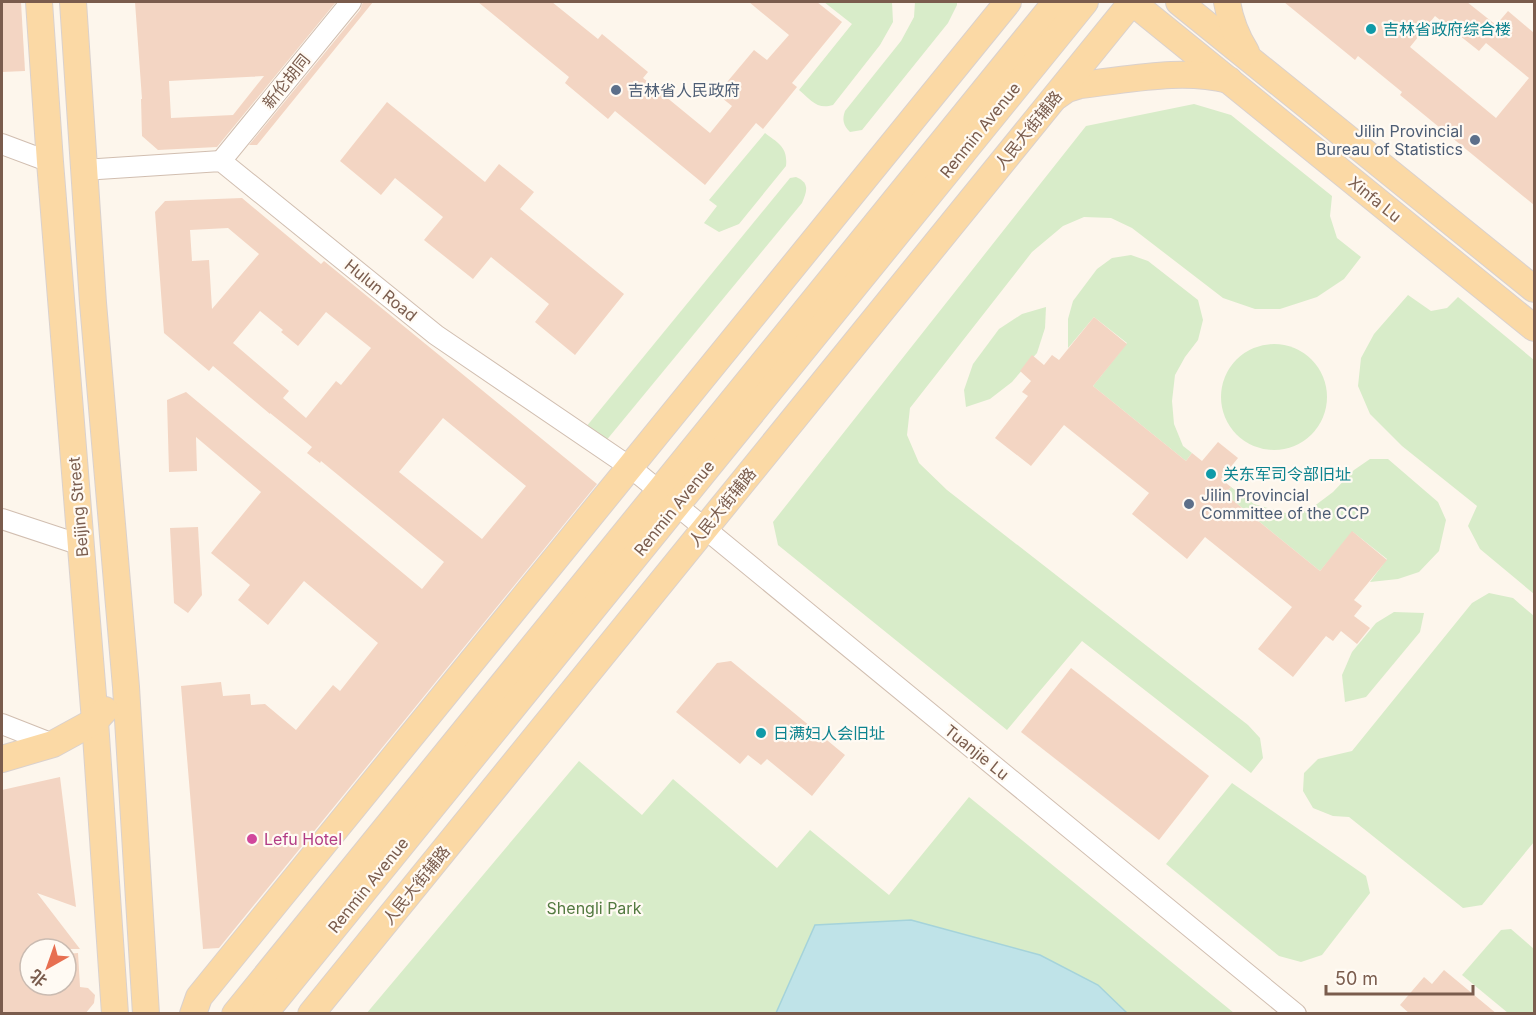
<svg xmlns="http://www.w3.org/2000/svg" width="1536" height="1015" font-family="Inter,'Noto Sans SC',sans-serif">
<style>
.green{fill:#d8ecc9}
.water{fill:#bfe3e8;stroke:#a5d3da;stroke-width:1.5}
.building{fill:#f3d5c3;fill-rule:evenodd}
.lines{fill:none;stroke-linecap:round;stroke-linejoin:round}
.minor-casing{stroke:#d1beb0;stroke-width:22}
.major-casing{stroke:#dad1cd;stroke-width:28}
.minor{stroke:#fff;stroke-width:20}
.major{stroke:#fbd9a5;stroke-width:26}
.culture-dot{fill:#0f9aa8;stroke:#fffaf3;stroke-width:2}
.service-dot{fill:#5c6f8a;stroke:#fffaf3;stroke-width:2}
.hotel-dot{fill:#d1479c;stroke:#fffaf3;stroke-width:2}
.labels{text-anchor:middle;stroke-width:4.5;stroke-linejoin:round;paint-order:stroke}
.culture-label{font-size:16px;fill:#0d838f;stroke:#fffaf3;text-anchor:start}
.street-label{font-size:16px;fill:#7a5c4d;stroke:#fffaf3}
.service-label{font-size:16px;fill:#4e5e75;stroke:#fffaf3;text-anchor:start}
.hotel-label{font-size:16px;fill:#b23c85;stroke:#fffaf3;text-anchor:start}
.park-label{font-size:16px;fill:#537a41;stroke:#fffaf3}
</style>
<rect width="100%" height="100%" fill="#fdf6ec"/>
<!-- green -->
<g class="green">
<path d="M 824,2 L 892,2 L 893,22 L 880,45 L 833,105 C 817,110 811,100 799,90 L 852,24 Z"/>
<path d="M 915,2 L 957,2 L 957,5 L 948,23 L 862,130 L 850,132 C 843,125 842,119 845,111 L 901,41 L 914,17 Z"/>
<path d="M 1194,104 L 1231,115 L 1332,196 L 1330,216 L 1337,238 L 1361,257 L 1344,279 L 1317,297 L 1280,309 L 1255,309 L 1223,298 L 1132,228 L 1111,218 L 1084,217 L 1063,226 L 1032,252 L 910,408 L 907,435 L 919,463 L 947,490 L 1248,725 L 1260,738 L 1263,758 L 1251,773 L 1082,641 L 1007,730 L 778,545 L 773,522 L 1086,126 Z"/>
<path d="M 765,133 C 778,143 788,147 786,166 L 739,224 L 719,232 L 704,223 L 717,206 L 709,200 Z"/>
<path d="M 796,177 C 810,183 807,191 802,203 L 605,442 L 586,427 L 790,178 Z"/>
<path d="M 1131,255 L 1148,261 L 1198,300 L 1203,320 L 1198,340 L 1185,357 L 1175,375 L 1172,401 L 1174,424 L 1183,446 L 1192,453 L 1186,461 L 1093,386 L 1127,343 L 1094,317 L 1068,348 L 1068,319 L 1073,301 L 1097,269 L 1112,258 Z"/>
<path d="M 1408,295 L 1431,311 L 1447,308 L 1458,297 L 1534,360 L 1534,594 L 1480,549 L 1468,526 L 1477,506 L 1402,446 L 1370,414 L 1358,386 L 1361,358 L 1374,334 Z"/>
<path d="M 1046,307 L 1045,328 L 1037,353 L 1012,382 L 990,399 L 966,407 L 964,390 L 973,364 L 999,329 L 1022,314 Z"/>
<circle cx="1274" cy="397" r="53"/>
<path d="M 1370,459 L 1388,459 L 1438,502 L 1446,520 L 1439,551 L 1419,572 L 1398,579 L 1370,582 L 1387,559 L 1353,532 L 1320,571 L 1225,494 L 1231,487 L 1254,504 L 1289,514 L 1309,510 L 1333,492 L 1354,470 Z"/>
<path d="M 1489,593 L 1513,598 L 1534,616 L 1534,842 L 1482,905 L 1463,908 L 1349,817 L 1333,816 L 1313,808 L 1303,791 L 1304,773 L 1318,759 L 1352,751 L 1472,603 Z"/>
<path d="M 1394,612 L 1424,613 L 1420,632 L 1366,697 L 1345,702 L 1342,675 L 1352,652 L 1376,623 Z"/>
<path d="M 579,761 L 642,815 L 673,779 L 777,868 L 810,830 L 889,895 L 969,797 L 1234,1013 L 366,1014 Z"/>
<path d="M 1232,783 L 1366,876 L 1370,893 L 1322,955 L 1301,962 L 1279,956 L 1166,864 Z"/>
<path d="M 1511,929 L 1534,949 L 1534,1013 L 1508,1013 L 1462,975 L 1501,930 Z"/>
</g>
<!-- water -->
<path class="water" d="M 911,920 L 1040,955 L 1098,985 L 1127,1013 L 776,1013 L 815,925 Z"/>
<!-- building -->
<g class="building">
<path d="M 2,2 L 21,2 L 25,71 L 2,72 Z"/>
<path d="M 135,2 L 336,2 L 217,147 L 158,150 L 142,136 L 141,99 L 142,99 ZM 264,76 L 233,115 L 171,118 L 169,81 Z"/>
<path d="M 363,2 L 373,2 L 257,145 L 249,145 L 360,10 Z"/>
<path d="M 478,2 L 552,2 L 598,39 L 602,34 L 648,72 L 643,78 L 710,133 L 732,106 L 717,94 L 754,50 L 767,60 L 789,35 L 749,2 L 817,2 L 842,22 L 792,83 L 797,87 L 763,129 L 756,123 L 705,185 L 615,111 L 608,119 L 565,83 L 569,77 Z"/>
<path d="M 1284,2 L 1467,2 L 1496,25 L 1508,11 L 1534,33 L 1534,205 L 1400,95 L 1402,92 L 1358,56 L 1355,60 ZM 1435,16 L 1479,51 L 1486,43 L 1529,78 L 1496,118 L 1410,47 Z"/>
<path d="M 387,102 L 485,182 L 499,164 L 534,192 L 520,209 L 624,294 L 575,355 L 535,322 L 549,304 L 491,257 L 473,279 L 424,240 L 443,217 L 395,178 L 381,195 L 340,161 Z"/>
<path d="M 242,198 L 321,264 L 324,261 L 597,484 L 219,948 L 203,949 L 181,686 L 221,682 L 223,696 L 250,694 L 251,705 L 265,704 L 296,730 L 333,685 L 340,691 L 378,643 L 304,581 L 268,625 L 238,600 L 250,585 L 211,553 L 261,492 L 196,437 L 197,471 L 169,472 L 167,400 L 186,392 L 422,589 L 444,562 L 321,461 L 320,463 L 307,453 L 312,447 L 270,413 L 270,414 L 213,366 L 209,371 L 164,333 L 155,212 L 165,201 ZM 228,228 L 259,254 L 212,309 L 209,260 L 192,261 L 190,230 ZM 260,311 L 283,330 L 281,332 L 298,346 L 326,312 L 371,348 L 341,385 L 336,381 L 306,418 L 283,398 L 289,391 L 233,343 ZM 443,418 L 526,486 L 482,539 L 399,472 Z"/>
<path d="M 1094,317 L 1127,344 L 1093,386 L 1186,461 L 1192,453 L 1202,461 L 1218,442 L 1238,458 L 1221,479 L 1231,487 L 1225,494 L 1320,571 L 1352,531 L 1387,560 L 1354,600 L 1362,606 L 1354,616 L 1370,628 L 1357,644 L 1341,631 L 1333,641 L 1326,636 L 1293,677 L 1258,649 L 1292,607 L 1205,537 L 1187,559 L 1132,514 L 1149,493 L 1064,425 L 1031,466 L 995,438 L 1028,396 L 1022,392 L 1031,381 L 1020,371 L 1032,355 L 1044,365 L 1052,355 L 1059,360 Z"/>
<path d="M 198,527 L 202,595 L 188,613 L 174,603 L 170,528 Z"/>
<path d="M 731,661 L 845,755 L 812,796 L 767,759 L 761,765 L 748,755 L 740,764 L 676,712 L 717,663 Z"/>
<path d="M 1071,668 L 1209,776 L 1159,840 L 1021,732 Z"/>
<path d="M 60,777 L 76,907 L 37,893 L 80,949 L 30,949 L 30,985 L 66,985 L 66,954 L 78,953 L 80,987 L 88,988 L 95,995 L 94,1003 L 85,1014 L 2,1014 L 2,790 Z"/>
<path d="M 1444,970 L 1497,1014 L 1410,1014 L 1400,1005 L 1424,977 L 1432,984 Z"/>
</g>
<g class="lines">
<defs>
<g id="minor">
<path d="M 2,144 L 50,162"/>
<path d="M 221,161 L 351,2"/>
<path d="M 83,170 L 221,161 L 436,335 L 630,467 L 1296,1014"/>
<path d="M 2,519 L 81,545"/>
<path d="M 2,724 L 53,744"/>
</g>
<g id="major">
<path d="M 39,2 L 50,162 L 95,721 L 115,1014"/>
<path d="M 73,2 L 93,303 L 126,687 L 146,1014"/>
<path d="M 1132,2 L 1534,328"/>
<path d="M 1179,2 L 1534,289"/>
<path d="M 1227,2 C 1230,20 1236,36 1246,52"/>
<path d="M 1057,96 L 1067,89 L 1080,85 C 1129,80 1180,68 1229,80"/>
<path d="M 2,759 L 53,744 L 95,721 L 105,710"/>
<path d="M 193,1014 L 199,997 L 1008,2"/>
<path d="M 235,1014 L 1056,2"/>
<path d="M 264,1014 L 1085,2"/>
<path d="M 311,1014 L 1132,2"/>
</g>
</defs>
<!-- minor casing -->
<use href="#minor" class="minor-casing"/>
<!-- major casing -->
<use href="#major" class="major-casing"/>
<!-- minor -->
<use href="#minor" class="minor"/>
<!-- major -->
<use href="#major" class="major"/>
</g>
<!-- markers -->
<g class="culture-dot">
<circle cx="1371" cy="29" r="6"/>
<circle cx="1211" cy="474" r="6"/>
<circle cx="761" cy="733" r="6"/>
</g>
<g class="service-dot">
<circle cx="616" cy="90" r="6"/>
<circle cx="1475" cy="140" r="6"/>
<circle cx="1189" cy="504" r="6"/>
</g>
<circle class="hotel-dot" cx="252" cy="839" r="6"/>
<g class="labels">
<!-- culture labels -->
<g class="culture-label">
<text x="1383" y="35">吉林省政府综合楼</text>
<text x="1223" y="480">关东军司令部旧址</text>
<text x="773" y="739">日满妇人会旧址</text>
</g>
<!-- street labels -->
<g class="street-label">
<text transform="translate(286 81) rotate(-51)" y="6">新伦胡同</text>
<text transform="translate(980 130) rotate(-51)" y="6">Renmin Avenue</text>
<text transform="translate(1028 130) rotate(-51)" y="6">人民大街辅路</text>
<text transform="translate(1375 199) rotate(39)" y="6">Xinfa Lu</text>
<text transform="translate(381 290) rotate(39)" y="6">Hulun Road</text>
<text transform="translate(78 507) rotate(-95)" y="6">Beijing Street</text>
<text transform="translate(722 507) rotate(-51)" y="6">人民大街辅路</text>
<text transform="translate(674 508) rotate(-51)" y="6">Renmin Avenue</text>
<text transform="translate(977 752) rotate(39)" y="6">Tuanjie Lu</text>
<text transform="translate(368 885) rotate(-51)" y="6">Renmin Avenue</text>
<text transform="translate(416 885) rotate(-51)" y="6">人民大街辅路</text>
</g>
<!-- service labels -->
<g class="service-label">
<text x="628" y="96">吉林省人民政府</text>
<text x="1463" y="137" text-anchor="end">Jilin Provincial<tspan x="1463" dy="18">Bureau of Statistics</tspan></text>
<text x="1201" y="501">Jilin Provincial<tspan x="1201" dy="18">Committee of the CCP</tspan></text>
</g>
<!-- hotel labels -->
<g class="hotel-label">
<text x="264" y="845">Lefu Hotel</text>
</g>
<!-- park labels -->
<g class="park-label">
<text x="594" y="914">Shengli Park</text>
</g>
</g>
<!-- border -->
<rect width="1536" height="1015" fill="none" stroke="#7a5c4d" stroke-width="6"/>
<!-- north arrow -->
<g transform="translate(48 967) rotate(220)"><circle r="28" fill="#fffaf3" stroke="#cabbb1" stroke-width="1.5"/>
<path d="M0-4.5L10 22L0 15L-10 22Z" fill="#e76f51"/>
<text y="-9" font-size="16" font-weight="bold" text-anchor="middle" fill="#7a5c4d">北</text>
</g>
<!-- scale -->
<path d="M1326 985v9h147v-9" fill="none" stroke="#7a5c4d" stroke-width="3"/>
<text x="1335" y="985" font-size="18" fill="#7a5c4d" stroke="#fffaf3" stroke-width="4.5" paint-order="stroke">50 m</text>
</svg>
